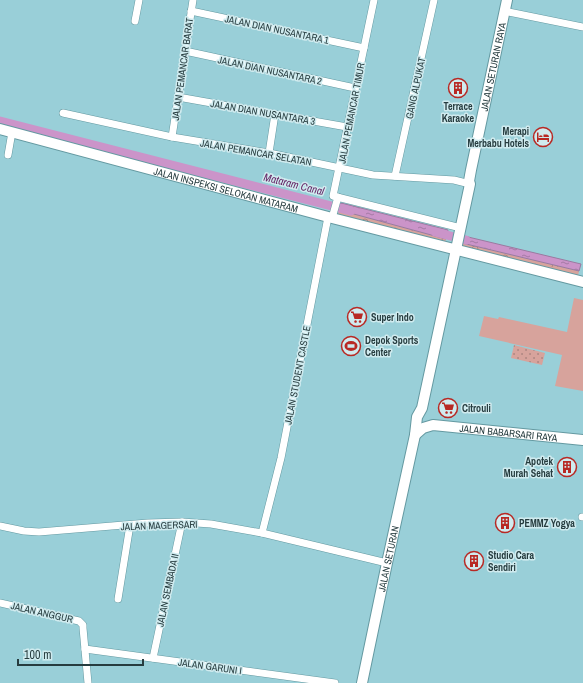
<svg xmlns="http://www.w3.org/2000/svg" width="583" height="683" font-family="'Archivo Narrow',sans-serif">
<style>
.grass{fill:#d7a39c}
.park{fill:url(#park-crowns)}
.garden{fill:url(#garden-dots)}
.water{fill:url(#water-ripples);stroke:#9a7aa0}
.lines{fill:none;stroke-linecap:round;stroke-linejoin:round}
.canal{stroke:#cb94c9;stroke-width:9}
.street-casing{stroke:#6499a1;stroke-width:8}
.secondary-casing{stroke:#6499a1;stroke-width:12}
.street{stroke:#fff;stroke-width:7}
.secondary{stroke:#fff;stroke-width:10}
.labels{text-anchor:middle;stroke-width:3;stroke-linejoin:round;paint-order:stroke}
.street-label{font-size:10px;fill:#263c3f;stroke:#d0ebef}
.poi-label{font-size:10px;font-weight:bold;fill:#263c3f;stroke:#d0ebef;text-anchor:start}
.water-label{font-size:11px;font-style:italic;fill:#652465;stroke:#d0ebef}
</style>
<defs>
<pattern id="park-crowns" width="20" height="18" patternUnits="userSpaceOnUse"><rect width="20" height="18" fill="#d7a39c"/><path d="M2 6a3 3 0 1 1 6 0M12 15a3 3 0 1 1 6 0" fill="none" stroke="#ae8681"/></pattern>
<pattern id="garden-dots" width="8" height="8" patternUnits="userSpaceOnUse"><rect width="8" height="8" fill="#d7a39c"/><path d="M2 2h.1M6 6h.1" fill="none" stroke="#ae8681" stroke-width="1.8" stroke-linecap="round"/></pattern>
<pattern id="water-ripples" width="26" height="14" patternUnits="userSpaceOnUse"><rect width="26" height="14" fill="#cb94c9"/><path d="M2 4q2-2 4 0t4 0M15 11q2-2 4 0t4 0" fill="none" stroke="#a57aa5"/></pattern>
</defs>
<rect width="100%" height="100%" fill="#99cfd8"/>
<!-- grass -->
<path class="grass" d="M 574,298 L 583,300 L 583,391 L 555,386 L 562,355 L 479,336 L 484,316 L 498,319 L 499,317 L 567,332 Z"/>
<!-- park -->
<g class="park">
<path d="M 339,210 L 446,239 L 445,243 L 338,215 Z"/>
<path d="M 462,243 L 579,271 L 578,276 L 461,247 Z"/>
</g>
<!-- garden -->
<path class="garden" d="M 514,345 L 545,353 L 542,365 L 511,358 Z"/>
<!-- water -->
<g class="water">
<path d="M 341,203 L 448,230 L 446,239 L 339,210 Z"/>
<path d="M 464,236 L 581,264 L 579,271 L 462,243 Z"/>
</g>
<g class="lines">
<!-- canal -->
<g class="canal">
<path d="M 0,121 L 351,211"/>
<path d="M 435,232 L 466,240"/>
</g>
<defs>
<g id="street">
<path d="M 374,0 L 333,196 L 457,227"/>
<path d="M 191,11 L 364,48"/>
<path d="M 504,11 L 583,27"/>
<path d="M 135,21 L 139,0"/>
<path d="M 185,51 L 355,88"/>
<path d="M 178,97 L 347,127"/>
<path d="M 63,113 L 172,137 L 269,153 L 373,175 L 454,180 L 470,184"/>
<path d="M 172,137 L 193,0"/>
<path d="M 269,153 L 275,114"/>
<path d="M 8,155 L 12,132"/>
<path d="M 395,176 L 434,0"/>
<path d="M 332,218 L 338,197"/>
<path d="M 582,517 L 583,517"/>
<path d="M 0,526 L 24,531 L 39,532 L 148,523 L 182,522 L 211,524 L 262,533 L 387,563"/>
<path d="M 262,533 L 281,458 L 328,217"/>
<path d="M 118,599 L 130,525"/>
<path d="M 0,603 L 79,621 L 83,625 L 83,628 L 88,683"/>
<path d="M 85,649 L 335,683"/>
<path d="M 153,658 L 182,522"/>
</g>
<g id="secondary">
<path id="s1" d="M 0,129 L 332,218 L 583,282"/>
<path id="s2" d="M 415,435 L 423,428 L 433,425 L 583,440"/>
<path id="s3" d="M 362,683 L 387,563 L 415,435 L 417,417 L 422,408 L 470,184 L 469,181 L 471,170 L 507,0"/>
</g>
</defs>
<!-- street casing -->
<use href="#street" class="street-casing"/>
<!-- secondary casing -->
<use href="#secondary" class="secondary-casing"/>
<!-- street -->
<use href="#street" class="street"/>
<!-- secondary -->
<use href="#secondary" class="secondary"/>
</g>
<!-- icons -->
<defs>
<symbol id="building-ring" viewBox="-11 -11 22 22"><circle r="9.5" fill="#d0ebef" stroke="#b82924" stroke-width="1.5"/><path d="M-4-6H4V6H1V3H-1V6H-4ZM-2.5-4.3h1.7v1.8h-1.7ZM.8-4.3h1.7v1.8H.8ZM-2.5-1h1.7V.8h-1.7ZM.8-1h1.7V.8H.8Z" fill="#b82924"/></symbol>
<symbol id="hotel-ring" viewBox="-11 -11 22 22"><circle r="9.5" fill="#d0ebef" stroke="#b82924" stroke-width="1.5"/><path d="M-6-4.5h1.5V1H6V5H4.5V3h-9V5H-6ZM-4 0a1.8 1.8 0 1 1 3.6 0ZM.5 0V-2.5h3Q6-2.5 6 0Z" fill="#b82924"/></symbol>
<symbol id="supermarket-ring" viewBox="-11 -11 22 22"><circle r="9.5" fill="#d0ebef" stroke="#b82924" stroke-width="1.5"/><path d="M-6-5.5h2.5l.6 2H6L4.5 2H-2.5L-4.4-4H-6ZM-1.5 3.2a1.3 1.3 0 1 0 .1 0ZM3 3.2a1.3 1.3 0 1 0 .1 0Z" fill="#b82924"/></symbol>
<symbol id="stadium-ring" viewBox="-11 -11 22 22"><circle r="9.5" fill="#d0ebef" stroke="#b82924" stroke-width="1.5"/><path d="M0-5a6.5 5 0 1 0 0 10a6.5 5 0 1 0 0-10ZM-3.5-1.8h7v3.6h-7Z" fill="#b82924"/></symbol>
</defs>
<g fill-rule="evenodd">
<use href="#building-ring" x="447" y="77" width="22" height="22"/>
<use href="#hotel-ring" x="532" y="126" width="22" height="22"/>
<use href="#supermarket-ring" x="346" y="306" width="22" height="22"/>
<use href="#stadium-ring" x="340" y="335" width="22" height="22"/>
<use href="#supermarket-ring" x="437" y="397" width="22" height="22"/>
<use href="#building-ring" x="556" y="456" width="22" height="22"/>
<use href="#building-ring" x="494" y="512" width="22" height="22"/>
<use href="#building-ring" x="463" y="550" width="22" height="22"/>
</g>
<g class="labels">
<!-- street labels -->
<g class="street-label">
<text transform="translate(277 29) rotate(12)" y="4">JALAN DIAN NUSANTARA 1</text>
<text dy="4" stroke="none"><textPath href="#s3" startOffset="631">JALAN SETURAN RAYA</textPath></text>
<text transform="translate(182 69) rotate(-82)" y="4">JALAN PEMANCAR BARAT</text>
<text transform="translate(270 70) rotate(12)" y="4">JALAN DIAN NUSANTARA 2</text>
<text transform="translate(415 88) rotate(-78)" y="4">GANG ALPUKAT</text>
<text transform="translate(263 112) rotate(10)" y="4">JALAN DIAN NUSANTARA 3</text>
<text transform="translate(351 113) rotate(-79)" y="4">JALAN PEMANCAR TIMUR</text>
<text transform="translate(256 152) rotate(10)" y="4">JALAN PEMANCAR SELATAN</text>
<text dy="4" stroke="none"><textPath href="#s1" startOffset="234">JALAN INSPEKSI SELOKAN MATARAM</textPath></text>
<text transform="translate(297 375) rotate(-79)" y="4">JALAN STUDENT CASTLE</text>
<text dy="4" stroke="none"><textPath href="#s2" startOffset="97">JALAN BABARSARI RAYA</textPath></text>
<text transform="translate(159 525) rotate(-2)" y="4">JALAN MAGERSARI</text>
<text dy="4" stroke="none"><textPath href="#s3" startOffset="127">JALAN SETURAN</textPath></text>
<text transform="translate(167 590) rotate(-78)" y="4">JALAN SEMBADA II</text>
<text transform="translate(42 612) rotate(13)" y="4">JALAN ANGGUR</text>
<text transform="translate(210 666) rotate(8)" y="4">JALAN GARUNI I</text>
</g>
<!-- poi labels -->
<g class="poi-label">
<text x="458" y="110" text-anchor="middle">Terrace<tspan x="458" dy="12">Karaoke</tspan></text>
<text x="529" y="135" text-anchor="end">Merapi<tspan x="529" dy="12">Merbabu Hotels</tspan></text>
<text x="371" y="321">Super Indo</text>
<text x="365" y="344">Depok Sports<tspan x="365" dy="12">Center</tspan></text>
<text x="462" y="412">Citrouli</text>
<text x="553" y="465" text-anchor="end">Apotek<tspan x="553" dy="12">Murah Sehat</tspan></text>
<text x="519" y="527">PEMMZ Yogya</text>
<text x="488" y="559">Studio Cara<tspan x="488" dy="12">Sendiri</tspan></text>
</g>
<!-- water labels -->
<g class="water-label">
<text transform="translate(294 184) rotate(14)" y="4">Mataram Canal</text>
</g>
</g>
<!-- scale -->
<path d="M18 659v6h125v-6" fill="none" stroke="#263c3f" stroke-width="2"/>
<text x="24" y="659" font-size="12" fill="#263c3f" stroke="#d0ebef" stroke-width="3" paint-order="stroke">100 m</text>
</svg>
